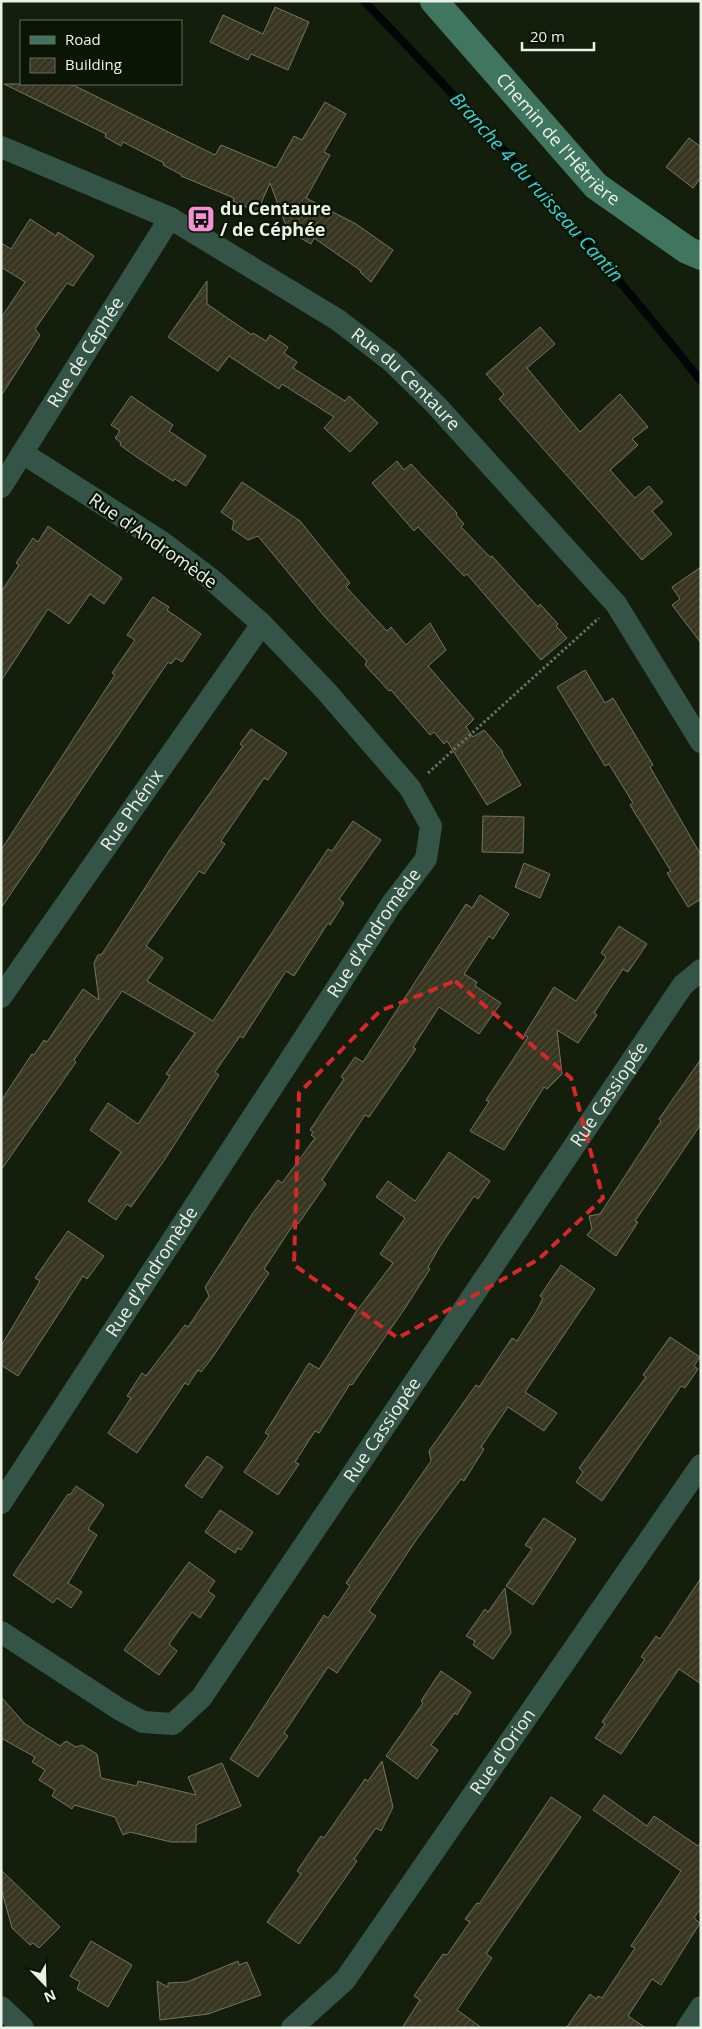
<svg xmlns="http://www.w3.org/2000/svg" width="702" height="2029" font-family="'Open Sans',sans-serif">
<style>
.lines{fill:none;stroke-linecap:round;stroke-linejoin:round}
.stream{stroke:#000505;stroke-width:8}
.building{fill:url(#building-hatch);stroke:#77755e}
.path{stroke:#677162;stroke-width:3;stroke-dasharray:2.5 2.5;stroke-linecap:butt}
.street{stroke:#345447;stroke-width:22}
.secondary{stroke:#407560;stroke-width:28}
.marked{fill:none;stroke:#d62828;stroke-width:4;stroke-dasharray:10 6;stroke-linejoin:round}
.labels{text-anchor:middle;stroke-width:4.5;stroke-linejoin:round;paint-order:stroke}
.street-label{font-size:18px;fill:#eaf2e6;stroke:#0b1505}
.poi-label{font-size:18px;font-weight:bold;fill:#eaf2e6;stroke:#0b1505;text-anchor:start}
.water-label{font-size:19px;font-style:italic;fill:#30d7da;stroke:#0b1505}
</style>
<defs>
<pattern id="building-hatch" width="6" height="6" patternUnits="userSpaceOnUse" patternTransform="scale(1.25)"><rect width="6" height="6" fill="#383621"/><path d="M-1 1l2-2M0 6l6-6M5 7l2-2" fill="none" stroke="#4b4a36"/></pattern>
</defs>
<rect width="100%" height="100%" fill="#131e0d"/>
<g class="lines">
<!-- stream -->
<path class="stream" d="M 364,1 C 482,123 596,248 701,381"/>
</g>
<!-- building -->
<g class="building">
<path d="M 275,7 L 309,22 L 288,70 L 251,54 L 248,60 L 210,42 L 223,15 L 263,34 Z"/>
<path d="M 4,84 L 71,84 L 215,155 L 221,145 L 276,168 L 294,136 L 302,140 L 325,102 L 346,114 L 324,152 L 330,155 L 306,198 L 356,224 L 393,250 L 371,282 L 361,273 L 360,270 L 314,238 L 311,244 L 288,231 L 270,183 L 257,212 L 233,201 L 234,198 L 181,176 L 182,175 L 163,165 L 164,163 L 123,142 L 121,146 L 105,137 L 106,134 Z"/>
<path d="M 689,138 L 701,147 L 701,178 L 693,188 L 666,167 Z"/>
<path d="M 30,219 L 56,236 L 58,232 L 94,256 L 73,286 L 67,283 L 35,329 L 40,335 L 1,396 L 1,318 L 25,282 L 1,267 L 1,243 L 11,249 Z"/>
<path d="M 207,281 L 207,304 L 252,335 L 253,333 L 266,341 L 270,335 L 288,347 L 284,353 L 297,362 L 293,368 L 345,401 L 349,396 L 378,423 L 350,452 L 324,428 L 334,417 L 282,384 L 279,389 L 229,356 L 218,371 L 168,337 Z"/>
<path d="M 540,327 L 555,344 L 527,368 L 580,432 L 620,394 L 648,427 L 632,439 L 638,445 L 610,470 L 635,498 L 649,486 L 663,502 L 652,511 L 672,534 L 642,560 L 499,399 L 504,394 L 486,374 Z"/>
<path d="M 131,396 L 173,425 L 169,431 L 206,456 L 186,486 L 175,479 L 173,481 L 138,458 L 120,445 L 121,443 L 115,438 L 120,431 L 111,425 Z"/>
<path d="M 397,461 L 404,470 L 411,464 L 457,513 L 456,515 L 464,524 L 461,527 L 490,557 L 492,556 L 538,607 L 540,604 L 558,624 L 556,626 L 567,638 L 541,660 L 467,574 L 464,576 L 418,527 L 414,531 L 372,483 Z"/>
<path d="M 242,482 L 300,521 L 350,583 L 346,587 L 387,631 L 391,627 L 406,645 L 430,623 L 446,650 L 428,666 L 474,719 L 466,727 L 473,737 L 484,730 L 503,752 L 502,753 L 521,785 L 487,805 L 447,741 L 444,744 L 434,732 L 430,735 L 391,690 L 389,691 L 365,665 L 367,661 L 325,617 L 258,536 L 248,540 L 232,529 L 234,521 L 221,512 Z"/>
<path d="M 48,526 L 122,578 L 104,604 L 90,594 L 69,624 L 48,609 L 1,681 L 1,592 L 19,565 L 16,563 L 33,538 L 38,542 Z"/>
<path d="M 701,567 L 701,643 L 672,605 L 680,599 L 672,587 Z"/>
<path d="M 153,597 L 169,607 L 167,610 L 201,634 L 182,662 L 176,658 L 171,664 L 168,662 L 1,908 L 1,850 L 115,675 L 112,673 L 135,640 L 127,635 Z"/>
<path d="M 585,670 L 605,703 L 613,698 L 653,765 L 650,767 L 701,855 L 701,899 L 688,907 L 667,873 L 671,871 L 630,805 L 633,803 L 609,764 L 605,766 L 557,687 Z"/>
<path d="M 251,729 L 287,753 L 268,780 L 264,778 L 221,841 L 225,844 L 204,874 L 199,871 L 146,946 L 163,958 L 147,981 L 213,1021 L 328,849 L 332,851 L 353,821 L 381,840 L 339,899 L 344,903 L 330,925 L 328,923 L 294,976 L 286,971 L 243,1038 L 240,1036 L 215,1072 L 219,1075 L 165,1159 L 131,1207 L 127,1204 L 116,1220 L 88,1201 L 121,1152 L 90,1130 L 108,1103 L 138,1124 L 170,1076 L 166,1074 L 195,1033 L 122,991 L 74,1060 L 76,1062 L 1,1170 L 1,1101 L 32,1054 L 34,1055 L 44,1040 L 47,1042 L 83,989 L 99,1000 L 94,963 L 98,955 L 102,954 L 169,851 L 243,746 L 240,744 Z"/>
<path d="M 483,816 L 524,817 L 523,853 L 482,852 Z"/>
<path d="M 524,863 L 550,874 L 540,898 L 515,887 Z"/>
<path d="M 480,895 L 509,914 L 493,939 L 489,936 L 464,974 L 477,982 L 475,986 L 501,1003 L 479,1034 L 439,1007 L 413,1047 L 416,1049 L 369,1117 L 365,1115 L 322,1180 L 326,1184 L 298,1224 L 295,1222 L 264,1269 L 269,1273 L 212,1358 L 201,1372 L 198,1370 L 188,1385 L 185,1383 L 137,1453 L 108,1433 L 131,1398 L 127,1396 L 142,1373 L 146,1376 L 185,1325 L 188,1327 L 209,1296 L 205,1287 L 253,1213 L 278,1180 L 282,1183 L 315,1138 L 311,1135 L 313,1132 L 310,1130 L 344,1079 L 341,1077 L 355,1057 L 363,1062 L 466,904 L 472,908 Z"/>
<path d="M 619,926 L 647,944 L 628,972 L 623,969 L 594,1013 L 597,1015 L 578,1043 L 557,1030 L 562,1074 L 547,1089 L 544,1087 L 504,1150 L 470,1131 L 489,1102 L 486,1100 L 528,1037 L 524,1035 L 554,987 L 576,1001 L 606,957 L 601,953 Z"/>
<path d="M 701,1059 L 701,1124 L 635,1221 L 638,1222 L 616,1256 L 587,1235 L 592,1229 L 589,1216 L 600,1214 L 661,1121 L 659,1119 Z"/>
<path d="M 449,1152 L 490,1181 L 478,1199 L 474,1196 L 440,1246 L 428,1267 L 430,1269 L 405,1308 L 352,1385 L 350,1384 L 319,1433 L 315,1431 L 295,1462 L 299,1464 L 278,1495 L 244,1472 L 269,1435 L 265,1433 L 309,1363 L 319,1369 L 356,1312 L 393,1263 L 380,1254 L 405,1218 L 376,1197 L 388,1181 L 415,1201 Z"/>
<path d="M 68,1231 L 104,1256 L 87,1279 L 83,1276 L 18,1376 L 1,1365 L 1,1346 L 40,1281 L 35,1278 Z"/>
<path d="M 561,1265 L 595,1289 L 525,1392 L 557,1413 L 544,1431 L 508,1407 L 481,1447 L 484,1449 L 464,1481 L 461,1479 L 416,1540 L 369,1611 L 376,1616 L 337,1673 L 328,1667 L 284,1733 L 288,1736 L 258,1777 L 230,1759 L 324,1615 L 328,1618 L 350,1586 L 346,1583 L 431,1461 L 429,1451 L 476,1385 L 479,1387 L 512,1338 L 517,1341 L 537,1310 L 543,1298 L 540,1296 Z"/>
<path d="M 670,1337 L 700,1357 L 694,1366 L 698,1369 L 685,1388 L 681,1386 L 602,1501 L 576,1482 L 583,1472 L 579,1468 L 646,1377 L 643,1375 Z"/>
<path d="M 207,1456 L 223,1467 L 202,1498 L 185,1486 Z"/>
<path d="M 76,1486 L 104,1505 L 88,1529 L 97,1535 L 68,1583 L 82,1592 L 71,1608 L 57,1598 L 53,1603 L 13,1575 L 68,1494 L 70,1495 Z"/>
<path d="M 220,1510 L 253,1532 L 241,1550 L 238,1548 L 235,1553 L 205,1532 Z"/>
<path d="M 544,1518 L 576,1539 L 533,1605 L 506,1586 L 532,1549 L 525,1545 Z"/>
<path d="M 189,1562 L 215,1581 L 208,1591 L 215,1596 L 200,1618 L 192,1612 L 169,1644 L 177,1651 L 159,1675 L 124,1650 Z"/>
<path d="M 701,1578 L 701,1684 L 679,1669 L 621,1754 L 595,1738 L 605,1724 L 602,1722 L 645,1659 L 641,1657 L 656,1636 L 660,1639 Z"/>
<path d="M 505,1588 L 511,1633 L 493,1659 L 473,1645 L 475,1641 L 466,1636 L 485,1609 L 488,1612 Z"/>
<path d="M 441,1671 L 471,1692 L 457,1715 L 455,1713 L 431,1745 L 438,1750 L 417,1779 L 386,1756 L 423,1703 L 421,1701 Z"/>
<path d="M 1,1697 L 25,1724 L 60,1746 L 66,1741 L 76,1747 L 82,1745 L 97,1754 L 101,1778 L 137,1786 L 138,1781 L 196,1795 L 188,1777 L 222,1763 L 241,1806 L 196,1825 L 196,1842 L 171,1842 L 130,1832 L 123,1835 L 115,1817 L 74,1805 L 72,1809 L 52,1796 L 55,1790 L 39,1780 L 45,1770 L 32,1762 L 35,1757 L 1,1738 Z"/>
<path d="M 382,1761 L 393,1807 L 381,1831 L 376,1828 L 354,1859 L 357,1861 L 299,1944 L 267,1922 L 301,1874 L 297,1871 L 321,1836 L 324,1838 L 365,1779 L 368,1781 Z"/>
<path d="M 604,1795 L 647,1826 L 654,1816 L 698,1846 L 701,1842 L 701,1908 L 694,1918 L 700,1923 L 661,1985 L 652,1979 L 628,2016 L 646,2028 L 566,2028 L 590,1994 L 596,1999 L 598,1996 L 602,1998 L 635,1948 L 631,1946 L 681,1871 L 593,1810 Z"/>
<path d="M 551,1797 L 581,1817 L 486,1954 L 492,1958 L 457,2010 L 482,2028 L 402,2028 L 420,2000 L 414,1996 L 443,1954 L 447,1955 L 470,1922 L 465,1919 L 477,1903 L 479,1904 Z"/>
<path d="M 1,1870 L 60,1927 L 39,1948 L 33,1943 L 30,1945 L 12,1928 L 1,1888 Z"/>
<path d="M 91,1941 L 132,1965 L 108,2007 L 77,1989 L 80,1982 L 70,1976 Z"/>
<path d="M 238,1961 L 239,1965 L 247,1962 L 261,1995 L 208,2014 L 160,2020 L 157,1981 L 168,1987 L 168,1983 L 187,1982 Z"/>
</g>
<g class="lines">
<!-- path -->
<path class="path" d="M 428,773 L 599,618"/>
<!-- street -->
<g class="street">
<path id="s1" d="M 1,147 L 170,218 L 338,320 L 391,361 L 436,405 L 616,604 L 701,742"/>
<path id="s2" d="M 1,487 L 170,218"/>
<path id="s3" d="M 1,997 L 262,624"/>
<path id="s4" d="M 1,1503 L 391,905 L 426,859 L 431,826 L 410,788 L 326,691 L 262,624 L 211,579 L 162,542 L 24,454"/>
<path id="s5" d="M 1,1632 L 119,1709 L 143,1722 L 173,1724 L 201,1698 L 683,985 L 701,970"/>
<path d="M 1,2007 L 23,2028"/>
<path id="s6" d="M 292,2028 L 345,1980 L 701,1465"/>
<path d="M 687,2028 L 701,2007"/>
</g>
<!-- secondary -->
<path class="secondary" id="s7" d="M 434,1 L 596,186 L 687,250 L 701,256"/>
</g>
<!-- marked area -->
<path class="marked" d="M 455,981 L 571,1078 L 603,1198 L 539,1259 L 398,1338 L 294,1265 L 299,1093 L 380,1011 Z"/>
<!-- icons -->
<defs>
<symbol id="bus-square" viewBox="-11 -11 22 22"><rect x="-9" y="-9" width="18" height="18" rx="4" fill="#f491d4" stroke="#0b1505"/><path d="M-5-6H5V4H4V6H2V4H-2V6H-4V4H-5ZM-3.5-4V0h7V-4ZM-3.5 1.2v1.5H-2V1.2ZM2 1.2v1.5H3.5V1.2Z" fill="#111"/></symbol>
</defs>
<g fill-rule="evenodd">
<use href="#bus-square" x="185" y="203" width="32" height="32"/>
</g>
<g class="labels">
<!-- street labels -->
<g class="street-label">
<text dy="6" stroke="none"><textPath href="#s7" startOffset="186">Chemin de l'Hêtrière</textPath></text>
<text dy="6" stroke="none"><textPath href="#s2" startOffset="159">Rue de Céphée</textPath></text>
<text dy="6" stroke="none"><textPath href="#s1" startOffset="470">Rue du Centaure</textPath></text>
<text transform="translate(153 541) rotate(35)" y="6">Rue d'Andromède</text>
<text dy="6" stroke="none"><textPath href="#s3" startOffset="228">Rue Phénix</textPath></text>
<text dy="6" stroke="none"><textPath href="#s4" startOffset="681">Rue d'Andromède</textPath></text>
<text dy="6" stroke="none"><textPath href="#s5" startOffset="965">Rue Cassiopée</textPath></text>
<text dy="6" stroke="none"><textPath href="#s4" startOffset="276">Rue d'Andromède</textPath></text>
<text dy="6" stroke="none"><textPath href="#s5" startOffset="560">Rue Cassiopée</textPath></text>
<text dy="6" stroke="none"><textPath href="#s6" startOffset="349">Rue d'Orion</textPath></text>
</g>
<!-- poi labels -->
<g class="poi-label">
<text x="220" y="215">du Centaure<tspan x="220" dy="21">/ de Céphée</tspan></text>
</g>
<!-- water labels -->
<g class="water-label">
<text transform="translate(537 187) rotate(48)" y="7">Branche 4 du ruisseau Cantin</text>
</g>
</g>
<!-- border -->
<rect width="702" height="2029" fill="none" stroke="#eaf2e6" stroke-width="5"/>
<!-- legend -->
<rect x="20" y="20" width="162" height="65" fill="#0b1505" stroke="#646d5f"/>
<rect x="30" y="36" width="25" height="8" fill="#407560" stroke="#646d5f"/>
<text x="65" y="45" font-size="15" fill="#eaf2e6">Road</text>
<rect x="30" y="58" width="25" height="15" fill="url(#building-hatch)" stroke="#646d5f"/>
<text x="65" y="70" font-size="15" fill="#eaf2e6">Building</text>
<!-- north arrow -->
<g transform="translate(45 1984) rotate(157)" stroke="#0b1505" stroke-width="4" paint-order="stroke">
<path d="M0-4L9 19L0 12L-9 19Z" fill="#eaf2e6"/>
<text y="-8" font-size="14" font-weight="bold" text-anchor="middle" fill="#eaf2e6">N</text>
</g>
<!-- scale -->
<path d="M522 42v8h72v-8" fill="none" stroke="#eaf2e6" stroke-width="2.5"/>
<text x="530" y="42" font-size="15" fill="#eaf2e6" stroke="#0b1505" stroke-width="4" paint-order="stroke">20 m</text>
</svg>
